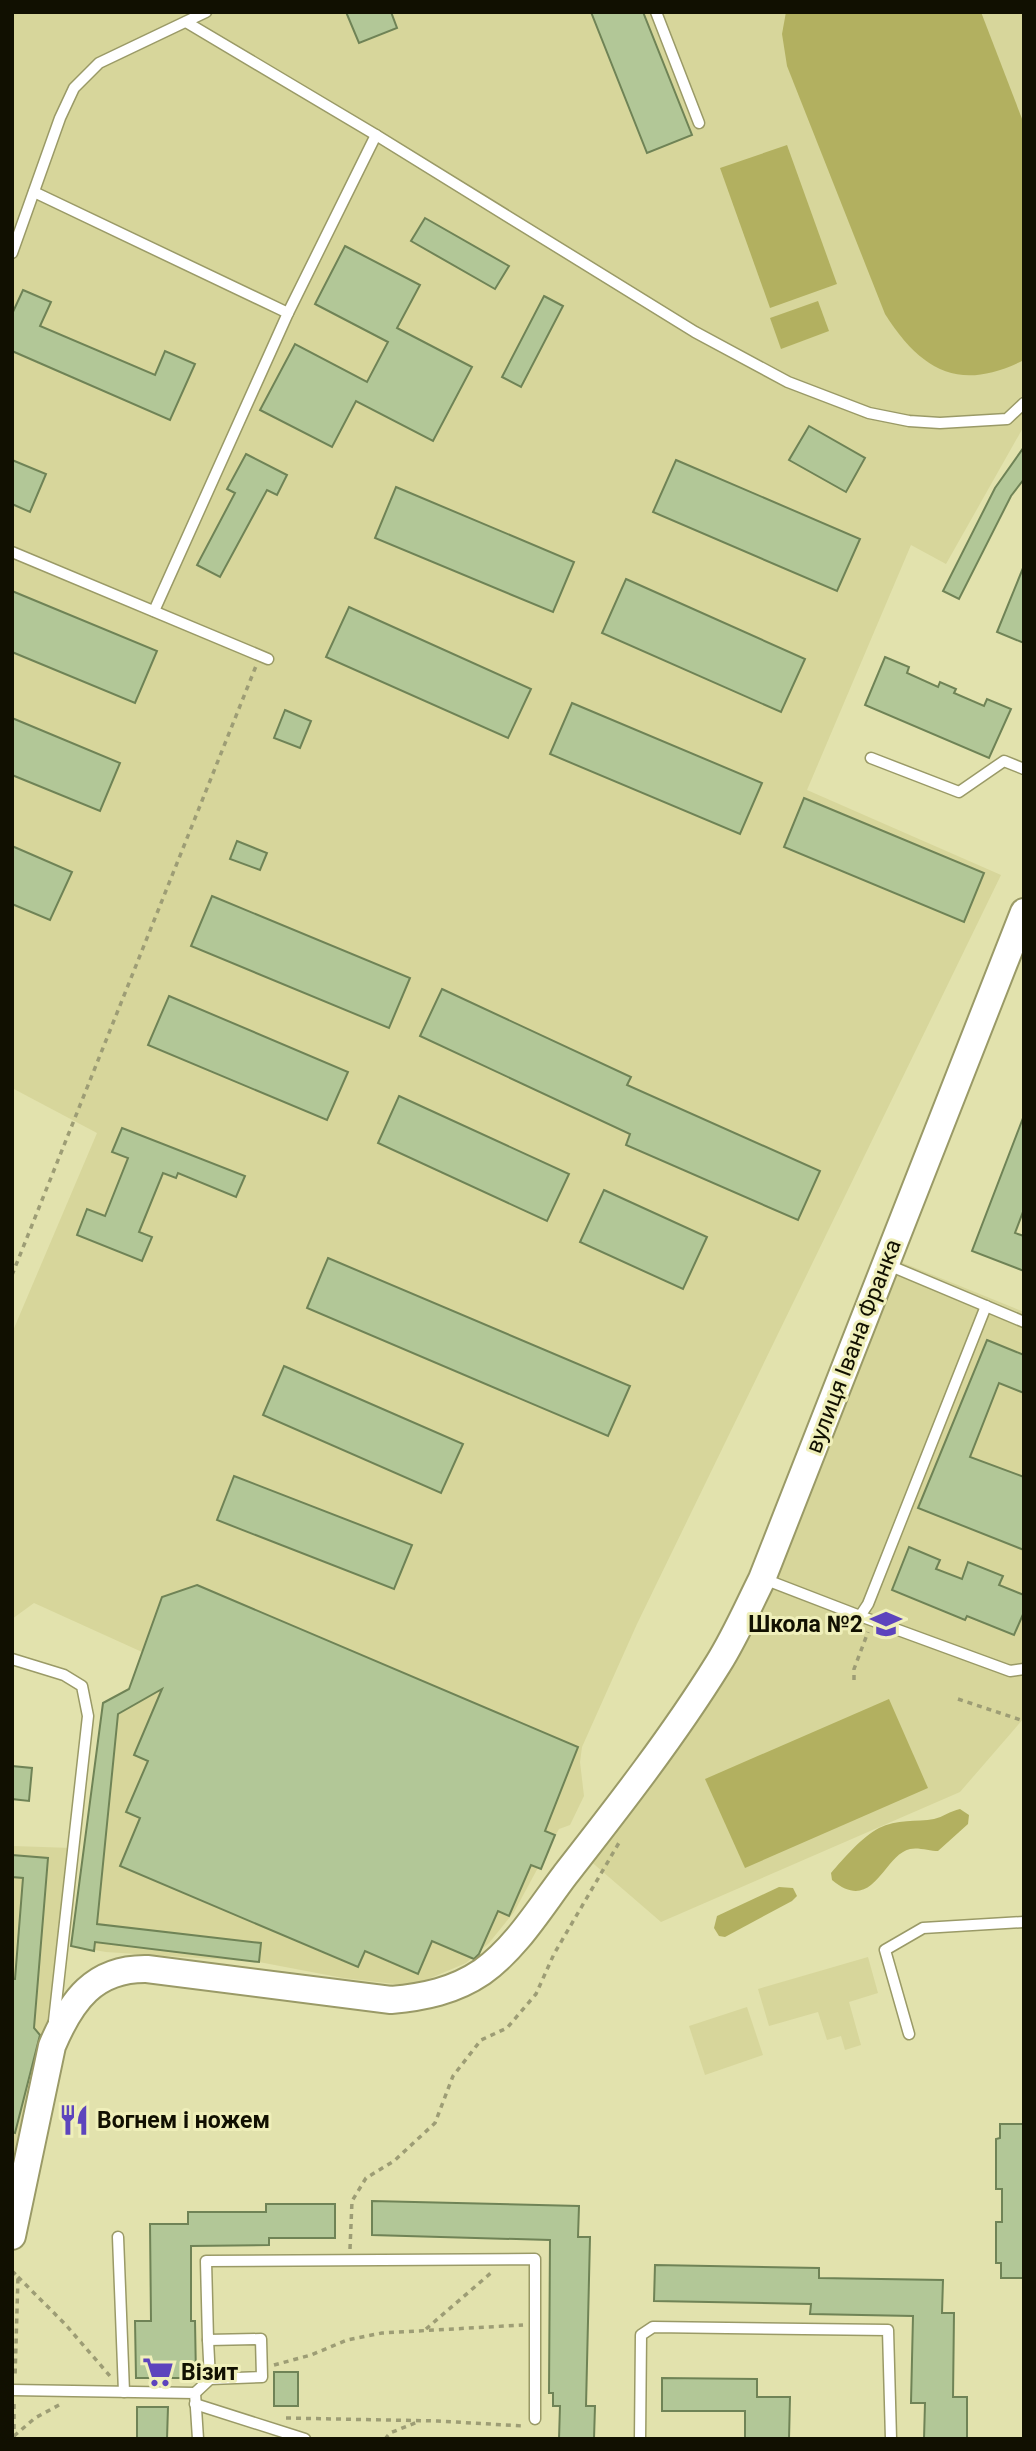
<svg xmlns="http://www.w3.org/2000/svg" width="1036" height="2451" font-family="Roboto,sans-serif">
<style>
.built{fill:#d7d69b}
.green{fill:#b2b060}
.building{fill:#b2c797;stroke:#6f8356;stroke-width:2}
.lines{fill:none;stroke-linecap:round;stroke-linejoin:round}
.lane-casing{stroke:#9a9a67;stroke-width:13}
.secondary-casing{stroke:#9a9a67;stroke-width:30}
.path{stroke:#9d9d75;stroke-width:3.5;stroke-dasharray:5 5;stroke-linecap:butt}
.lane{stroke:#fff;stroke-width:10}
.secondary{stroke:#fff;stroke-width:26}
.labels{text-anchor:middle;stroke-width:6;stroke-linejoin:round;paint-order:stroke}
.street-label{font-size:23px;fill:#111001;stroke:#efefba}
.poi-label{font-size:23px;font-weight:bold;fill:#111001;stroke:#efefba;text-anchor:start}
</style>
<rect width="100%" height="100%" fill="#e2e2ad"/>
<!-- built -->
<g class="built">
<path d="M 12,12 L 1024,12 L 1024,426 L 946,564 L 911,545 L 807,790 L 1001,875 L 637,1624 L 582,1747 L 580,1762 L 584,1796 L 570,1825 L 559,1829 L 514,1912 L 489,1943 L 466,1963 L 412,1986 L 343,1978 L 259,1962 L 106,1952 L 71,1946 L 103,1703 L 129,1689 L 142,1652 L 34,1603 L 12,1619 L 12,1333 L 97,1133 L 12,1088 Z"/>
<path d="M 896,1260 L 1024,1312 L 1024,1718 L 960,1792 L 661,1922 L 588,1859 L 726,1667 Z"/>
<path d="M 12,1846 L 73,1848 L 52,2046 L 12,2229 Z"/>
<path d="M 868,1957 L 878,1993 L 849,2002 L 861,2045 L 845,2050 L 841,2036 L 827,2040 L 818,2012 L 769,2026 L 758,1989 Z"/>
<path d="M 747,2007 L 763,2055 L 705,2075 L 689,2026 Z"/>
</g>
<!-- green -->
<g class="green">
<path d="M 786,12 L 981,12 L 1024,124 L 1024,360 C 960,392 922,372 885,314 L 787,66 L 782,34 Z"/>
<path d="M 787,145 L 837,284 L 770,308 L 720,168 Z"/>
<path d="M 818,301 L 829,331 L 781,349 L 770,318 Z"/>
<path d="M 889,1699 L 928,1788 L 745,1868 L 705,1779 Z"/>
<path d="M 960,1809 L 969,1815 L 968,1824 L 938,1851 C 930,1851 918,1847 910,1849 C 883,1855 874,1915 832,1880 L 831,1873 C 843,1859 863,1836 879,1828 C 896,1819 917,1822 934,1819 C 943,1817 950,1811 960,1809 Z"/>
<path d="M 779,1887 L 793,1888 L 797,1896 L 792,1901 L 725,1937 L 719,1936 L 714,1928 L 717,1916 Z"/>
</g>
<!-- building -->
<g class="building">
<path d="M 346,12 L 391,12 L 397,28 L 359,43 Z"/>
<path d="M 591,12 L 643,12 L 692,135 L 647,153 Z"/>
<path d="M 425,218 L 509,266 L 495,289 L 411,241 Z"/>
<path d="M 345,246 L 420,285 L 397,328 L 472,367 L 433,441 L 356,401 L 332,447 L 260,410 L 295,344 L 367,382 L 388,342 L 315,304 Z"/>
<path d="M 23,290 L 51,302 L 40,326 L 155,375 L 165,351 L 195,364 L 170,420 L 12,351 L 12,314 Z"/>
<path d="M 544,296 L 563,306 L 521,387 L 502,377 Z"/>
<path d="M 809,426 L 865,458 L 846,492 L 789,460 Z"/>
<path d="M 1024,447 L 1024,479 L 1011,496 L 959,599 L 943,591 L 995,488 Z"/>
<path d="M 246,454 L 287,475 L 277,495 L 267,490 L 220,577 L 197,565 L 235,493 L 227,489 Z"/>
<path d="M 12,460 L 46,474 L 30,512 L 12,504 Z"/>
<path d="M 676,460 L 860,539 L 837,591 L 653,512 Z"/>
<path d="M 396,487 L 574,562 L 553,612 L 375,538 Z"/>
<path d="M 1023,568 L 1024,568 L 1024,643 L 997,632 Z"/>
<path d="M 626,579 L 805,659 L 781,712 L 602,633 Z"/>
<path d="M 12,591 L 157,651 L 135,703 L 12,652 Z"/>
<path d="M 349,607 L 531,689 L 508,738 L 326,657 Z"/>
<path d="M 885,657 L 909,667 L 907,673 L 938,687 L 940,682 L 956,689 L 954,693 L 984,706 L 987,699 L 1011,709 L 989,758 L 865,705 Z"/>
<path d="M 572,703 L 762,783 L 740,834 L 550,754 Z"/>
<path d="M 285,710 L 311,721 L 300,748 L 274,738 Z"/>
<path d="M 12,718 L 120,763 L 100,811 L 12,775 Z"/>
<path d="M 804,798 L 984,873 L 964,922 L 784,847 Z"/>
<path d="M 237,841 L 267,853 L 260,870 L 230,859 Z"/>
<path d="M 12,846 L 72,872 L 50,920 L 12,904 Z"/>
<path d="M 212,896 L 410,978 L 389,1028 L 191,946 Z"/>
<path d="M 442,989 L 631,1077 L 627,1085 L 820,1171 L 798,1220 L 626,1145 L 630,1134 L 420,1036 Z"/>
<path d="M 169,996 L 348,1072 L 327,1120 L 148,1045 Z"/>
<path d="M 399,1096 L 569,1174 L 547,1221 L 378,1143 Z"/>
<path d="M 1023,1118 L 1024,1209 L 1015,1233 L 1024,1236 L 1024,1271 L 972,1251 Z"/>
<path d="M 122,1128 L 245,1176 L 236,1197 L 178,1173 L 176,1178 L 163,1173 L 139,1232 L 152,1237 L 142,1261 L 77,1235 L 87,1209 L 105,1216 L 128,1158 L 112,1152 Z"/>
<path d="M 604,1190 L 707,1237 L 683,1289 L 580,1242 Z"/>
<path d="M 328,1258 L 630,1386 L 608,1436 L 307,1308 Z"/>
<path d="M 987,1340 L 1024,1355 L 1024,1393 L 999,1383 L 970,1457 L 1024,1477 L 1024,1550 L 918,1508 Z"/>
<path d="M 284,1366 L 463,1444 L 441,1493 L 263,1415 Z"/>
<path d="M 234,1476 L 412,1545 L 394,1589 L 217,1520 Z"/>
<path d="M 909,1547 L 940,1560 L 936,1569 L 962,1579 L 968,1562 L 1003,1576 L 999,1585 L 1024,1595 L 1024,1612 L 1014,1635 L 967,1616 L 965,1620 L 892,1590 Z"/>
<path d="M 197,1585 L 578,1747 L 545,1831 L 555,1835 L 541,1869 L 531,1865 L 509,1916 L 498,1911 L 479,1954 L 474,1959 L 432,1941 L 418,1974 L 365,1951 L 358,1967 L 120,1866 L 140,1818 L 126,1812 L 148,1761 L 134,1755 L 162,1689 L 118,1714 L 97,1924 L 261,1943 L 259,1962 L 95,1942 L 94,1951 L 71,1946 L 103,1703 L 129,1689 L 162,1597 Z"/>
<path d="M 12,1766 L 32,1768 L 29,1801 L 12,1799 Z"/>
<path d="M 12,1855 L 48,1858 L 34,2028 L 40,2035 L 15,2133 L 12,2132 L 12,1979 L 15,1979 L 23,1878 L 12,1877 Z"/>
<path d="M 1000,2124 L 1024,2124 L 1024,2278 L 1001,2278 L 1001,2263 L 996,2263 L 996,2222 L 1002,2222 L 1002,2189 L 996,2189 L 996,2139 L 1000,2138 Z"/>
<path d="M 372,2201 L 579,2206 L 578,2237 L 590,2237 L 586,2406 L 595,2406 L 594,2439 L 559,2439 L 560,2406 L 553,2406 L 553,2393 L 549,2393 L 550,2240 L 372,2235 Z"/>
<path d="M 266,2204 L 335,2204 L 335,2238 L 269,2238 L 269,2245 L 191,2246 L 191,2321 L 195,2321 L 196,2378 L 136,2378 L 135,2321 L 151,2321 L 150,2224 L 188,2224 L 188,2212 L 266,2212 Z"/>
<path d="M 655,2265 L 819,2268 L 819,2278 L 943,2280 L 942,2313 L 954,2313 L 953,2397 L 967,2397 L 967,2439 L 924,2439 L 925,2403 L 911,2403 L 913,2316 L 810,2314 L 811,2304 L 654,2301 Z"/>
<rect x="274" y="2372" width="24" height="34"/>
<path d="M 662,2378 L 757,2379 L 757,2397 L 790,2397 L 789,2439 L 745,2439 L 745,2411 L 662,2411 Z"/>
<path d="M 137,2407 L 168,2407 L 167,2439 L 137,2439 Z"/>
</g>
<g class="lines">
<defs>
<g id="lane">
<path d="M 656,12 L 699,123"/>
<path d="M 186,22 L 376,135 L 695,332 L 788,382 L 869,413 L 909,421 L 940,423 L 1007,419 L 1024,403"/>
<path d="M 34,192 L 288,313"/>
<path d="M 12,253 L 60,118 L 74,88 L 99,63 L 206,12"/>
<path d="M 12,552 L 268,659"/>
<path d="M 154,611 L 288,313 L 376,135"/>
<path d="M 871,758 L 959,792 L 1004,761 L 1024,769"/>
<path d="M 886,1264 L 1024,1322"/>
<path d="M 764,1579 L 860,1616 L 868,1604 L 986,1306"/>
<path d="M 860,1616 L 1010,1671 L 1024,1669"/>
<path d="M 12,1659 L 64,1675 L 82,1686 L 88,1716 L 54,2021"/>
<path d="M 909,2034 L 885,1950 L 923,1928 L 1024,1922"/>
<path d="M 118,2237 L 124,2392"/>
<path d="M 208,2340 L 210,2379"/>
<path d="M 12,2390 L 195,2393 L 198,2439"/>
<path d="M 195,2393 L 210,2379 L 262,2377 L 261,2339 L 208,2340 L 206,2261 L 535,2259 L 535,2419"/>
<path d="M 195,2404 L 305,2439"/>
<path d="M 640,2439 L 641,2335 L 653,2327 L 888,2330 L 891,2439"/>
</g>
<path id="secondary" d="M 12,2236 L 52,2046 C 71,2001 94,1968 147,1969 L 391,2000 C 424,1997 454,1991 482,1972 C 516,1948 540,1908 565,1875 C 618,1807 672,1738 718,1664 C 735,1637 748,1607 762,1579 L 1024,912"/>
</defs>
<!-- lane casing -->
<use href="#lane" class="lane-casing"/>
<!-- secondary casing -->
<use href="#secondary" class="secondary-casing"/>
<!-- path -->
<g class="path">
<path d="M 12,1275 L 256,666"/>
<path d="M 854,1680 L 854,1669 L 868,1632"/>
<path d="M 958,1699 L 1024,1721"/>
<path d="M 350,2249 L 352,2201 L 366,2178 L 394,2161 L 435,2123 L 453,2076 L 481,2040 L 507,2028 L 536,1994 L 554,1954 L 620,1841"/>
<path d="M 12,2271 L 18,2277 L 15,2378"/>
<path d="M 18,2277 L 65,2324 L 110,2376"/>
<path d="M 426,2329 L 492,2272"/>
<path d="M 274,2365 L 311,2355 L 347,2340 L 382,2333 L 523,2325"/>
<path d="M 286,2418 L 438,2421 L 523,2426"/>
<path d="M 14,2436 L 35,2418 L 59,2405"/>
<path d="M 14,2439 L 14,2404"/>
<path d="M 385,2439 L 390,2433 L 420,2421"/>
</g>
<!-- lane -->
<use href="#lane" class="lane"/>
<!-- secondary -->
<use href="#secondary" class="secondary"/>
</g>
<!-- icons -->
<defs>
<symbol id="school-bare" viewBox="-9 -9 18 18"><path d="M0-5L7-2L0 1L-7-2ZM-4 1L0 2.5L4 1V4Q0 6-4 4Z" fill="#5d44bd" stroke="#efefba" stroke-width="2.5" paint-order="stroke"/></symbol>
<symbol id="restaurant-bare" viewBox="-9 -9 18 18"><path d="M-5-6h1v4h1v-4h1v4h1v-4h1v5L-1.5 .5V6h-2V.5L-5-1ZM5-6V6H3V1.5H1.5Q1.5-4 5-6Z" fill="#5d44bd" stroke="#efefba" stroke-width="2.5" paint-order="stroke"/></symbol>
<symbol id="supermarket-bare" viewBox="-9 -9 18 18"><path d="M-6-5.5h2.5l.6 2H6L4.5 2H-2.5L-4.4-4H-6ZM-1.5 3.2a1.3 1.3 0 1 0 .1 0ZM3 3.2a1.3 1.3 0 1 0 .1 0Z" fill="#5d44bd" stroke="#efefba" stroke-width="2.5" paint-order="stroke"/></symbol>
</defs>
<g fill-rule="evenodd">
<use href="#school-bare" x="864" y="1602" width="44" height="44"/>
<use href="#restaurant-bare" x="52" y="2098" width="44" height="44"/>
<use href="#supermarket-bare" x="136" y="2350" width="44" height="44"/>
</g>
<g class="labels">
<!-- street labels -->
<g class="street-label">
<text transform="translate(853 1346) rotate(-69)" y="8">вулиця Івана Франка</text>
</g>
<!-- poi labels -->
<g class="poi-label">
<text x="863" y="1632" text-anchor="end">Школа №2</text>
<text x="97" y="2128">Вогнем і ножем</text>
<text x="181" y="2380">Візит</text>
</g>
</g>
<!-- border -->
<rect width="1036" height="2451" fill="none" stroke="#111001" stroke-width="28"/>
</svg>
